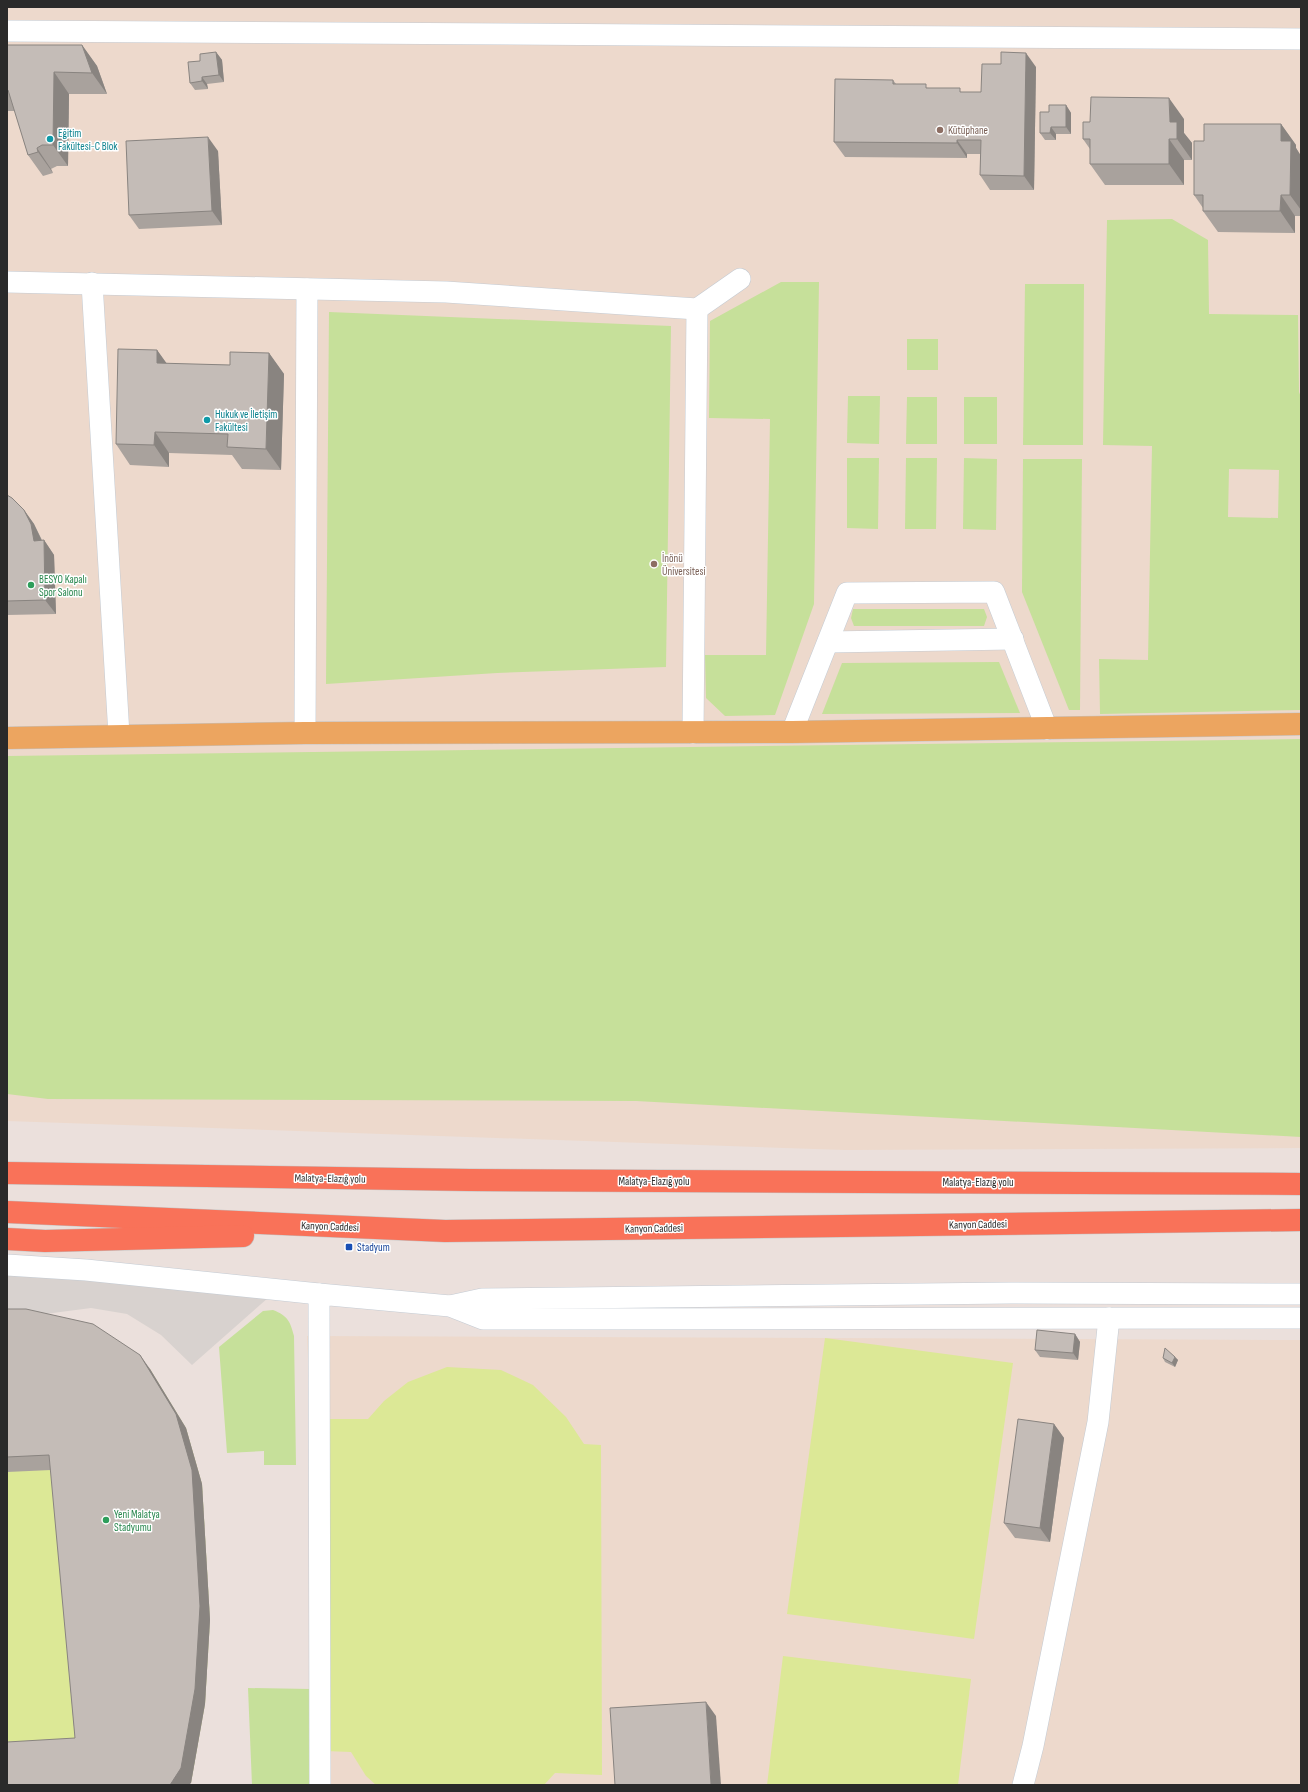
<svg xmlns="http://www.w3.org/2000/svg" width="1308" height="1792" font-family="'Sofia Sans Condensed',sans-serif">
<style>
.education{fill:#edd9cc}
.green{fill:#c6e09a;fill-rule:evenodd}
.pitch{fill:#dce896}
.plaza{fill:#d8d2cf}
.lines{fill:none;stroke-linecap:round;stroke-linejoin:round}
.minor-casing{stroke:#c4cbd3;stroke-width:22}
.major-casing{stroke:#c3c3c3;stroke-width:23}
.highway-casing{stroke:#c3c3c3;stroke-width:23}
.minor{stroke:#fff;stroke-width:21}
.major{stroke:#eca560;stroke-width:22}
.highway{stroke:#f97259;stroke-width:22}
.wall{fill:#a9a29d}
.shaded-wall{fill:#898480}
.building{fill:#c4bcb7;stroke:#898480}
.education-dot{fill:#8d6e63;stroke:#fff;stroke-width:1.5}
.culture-dot{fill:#0f9aa8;stroke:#fff;stroke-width:1.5}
.leisure-dot{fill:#2e9e5b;stroke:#fff;stroke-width:1.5}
.transit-dot{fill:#1a4fb4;stroke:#fff;stroke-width:1.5}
.labels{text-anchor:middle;stroke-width:3;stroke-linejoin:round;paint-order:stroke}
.education-label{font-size:11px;fill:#785e54;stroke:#fff;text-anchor:start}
.culture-label{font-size:11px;fill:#0d838f;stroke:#fff;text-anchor:start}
.leisure-label{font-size:11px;fill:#27864d;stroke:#fff;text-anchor:start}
.street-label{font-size:11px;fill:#2a2a2a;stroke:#fff}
.transit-label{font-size:11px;fill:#164399;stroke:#fff;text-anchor:start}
</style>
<rect width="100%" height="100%" fill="#ebe0dc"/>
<!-- education -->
<g class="education">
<path d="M 7,7 L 1301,7 L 1301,1148 L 845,1150 L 7,1121 Z"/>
<path d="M 307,1336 L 1301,1340 L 1301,1785 L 326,1785 Z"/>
</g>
<!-- green -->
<g class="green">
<path d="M 1172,219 L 1208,240 L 1209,314 L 1298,315 L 1299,392 L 1301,397 L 1301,710 L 1100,714 L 1099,659 L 1148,660 L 1152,446 L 1103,445 L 1107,220 ZM 1229,469 L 1279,470 L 1278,518 L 1228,517 Z"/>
<path d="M 781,282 L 819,282 L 814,604 L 775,715 L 725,716 L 706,698 L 705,655 L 766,655 L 770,419 L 709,418 L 710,321 Z"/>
<path d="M 1025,284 L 1084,284 L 1083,445 L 1023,445 Z"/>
<path d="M 329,312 L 671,326 L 666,667 L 497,673 L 326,684 Z"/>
<rect x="907" y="339" width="31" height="31"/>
<path d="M 848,396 L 880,396 L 879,444 L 847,443 Z"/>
<path d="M 907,397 L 937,397 L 937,444 L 906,444 Z"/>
<rect x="964" y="397" width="33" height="47"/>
<path d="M 847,458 L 879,458 L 878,529 L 847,528 Z"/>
<path d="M 906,458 L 937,458 L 936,529 L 905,529 Z"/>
<path d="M 964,458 L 997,459 L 996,530 L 963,529 Z"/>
<path d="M 1023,459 L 1082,459 L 1080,710 L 1069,710 L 1022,592 Z"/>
<path d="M 853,609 L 984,609 L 987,617 L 984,626 L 854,626 L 851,618 Z"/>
<path d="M 999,662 L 1020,713 L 822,714 L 842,663 Z"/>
<path d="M 1301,739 L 1301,1137 L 636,1101 L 48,1099 L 7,1094 L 7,756 Z"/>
<path d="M 273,1310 C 288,1316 290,1321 294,1336 L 296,1465 L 264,1465 L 264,1451 L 227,1453 L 219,1347 L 263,1311 Z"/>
<path d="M 248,1688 L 311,1689 L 309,1785 L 252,1785 Z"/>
</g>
<!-- pitch -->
<g class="pitch">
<path d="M 7,1324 L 150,1369 L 186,1428 L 202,1484 L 210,1620 L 205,1704 L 191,1783 L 7,1785 Z"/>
<path d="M 825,1338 L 1013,1363 L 974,1639 L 787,1614 Z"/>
<path d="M 447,1367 L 501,1370 L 533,1385 L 566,1417 L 584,1444 L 601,1445 L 602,1775 L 555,1773 L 544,1785 L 376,1785 L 366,1776 L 351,1752 L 325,1751 L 325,1419 L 368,1419 L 384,1401 L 408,1382 Z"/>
<path d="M 783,1656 L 971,1679 L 958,1785 L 767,1785 Z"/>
</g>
<!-- plaza -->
<path class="plaza" d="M 7,1265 L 277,1290 L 192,1365 L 161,1335 L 127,1314 L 91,1308 L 7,1319 Z"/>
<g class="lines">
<defs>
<g id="minor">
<path d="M 7,31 L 1301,39"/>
<path d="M 7,282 L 446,292 L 697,309 L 740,279"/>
<path d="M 92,283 L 119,735"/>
<path d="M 828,642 L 1013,639"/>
<path d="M 792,732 L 847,593 L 994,592 L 1047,729"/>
<path d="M 305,733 L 307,289"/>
<path d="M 693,733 L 697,309"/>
<path d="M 7,1265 L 86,1270 L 319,1294"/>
<path d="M 450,1306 L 482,1299 L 1011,1293 L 1301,1294"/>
<path d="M 320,1785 L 319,1294 L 450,1306 L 483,1319 L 1301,1318"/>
<path d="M 1023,1785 L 1033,1746 L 1098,1422 L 1109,1318"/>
</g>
<path id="major" d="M 7,738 L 305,733 L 792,732 L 1301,724"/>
<g id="highway">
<path d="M 7,1173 L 469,1180 L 1301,1184"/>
<path d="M 7,1212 L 445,1231 L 1301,1220"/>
<path d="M 7,1239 L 45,1241 L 243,1236"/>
</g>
</defs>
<!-- minor casing -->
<use href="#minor" class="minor-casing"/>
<!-- major casing -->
<use href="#major" class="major-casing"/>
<!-- highway casing -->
<use href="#highway" class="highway-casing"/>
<!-- minor -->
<use href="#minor" class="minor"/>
<!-- major -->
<use href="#major" class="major"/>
<!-- highway -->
<use href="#highway" class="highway"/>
</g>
<!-- wall -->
<g class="wall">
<path d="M 7,45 L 82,45 L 97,66 L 107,94 L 69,94 L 68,166 L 57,166 L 51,169 L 53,173 L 43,176 L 28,155 L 15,111 L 7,111 Z"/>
<path d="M 216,52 L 222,60 L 224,82 L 207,84 L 208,89 L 195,90 L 190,83 L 200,61 Z"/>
<path d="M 1036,67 L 1034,190 L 990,190 L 980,175 L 981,154 L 967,154 L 967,158 L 845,157 L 834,142 L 893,80 L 896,84 L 962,92 L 981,92 Z"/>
<path d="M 1066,105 L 1071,113 L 1071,134 L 1056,134 L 1056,140 L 1045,140 L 1040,133 L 1049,112 Z"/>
<path d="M 1184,119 L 1184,133 L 1192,143 L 1192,160 L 1184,160 L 1184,185 L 1105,185 L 1090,164 L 1090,149 L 1083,139 L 1090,122 Z"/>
<path d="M 1281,124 L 1296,145 L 1296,148 L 1301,156 L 1301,216 L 1295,216 L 1295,233 L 1218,232 L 1203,211 L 1203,208 L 1194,195 L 1204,141 Z"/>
<path d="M 218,151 L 222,225 L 139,229 L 129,215 Z"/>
<path d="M 157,350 L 167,364 L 230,365 L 269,353 L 284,374 L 281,470 L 242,469 L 232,455 L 169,453 L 169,467 L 130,465 L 116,444 Z"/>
<path d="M 7,495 L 24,510 L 34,524 L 42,540 L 44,540 L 54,555 L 56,614 L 7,615 Z"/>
<path d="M 7,1309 L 150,1369 L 186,1428 L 202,1484 L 210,1620 L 205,1704 L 191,1783 L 75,1738 L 51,1470 L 7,1472 Z"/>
<path d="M 1075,1334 L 1080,1342 L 1078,1360 L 1040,1357 L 1035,1350 Z"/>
<path d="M 1175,1357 L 1178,1360 L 1175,1367 L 1165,1362 L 1163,1358 Z"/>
<path d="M 1054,1424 L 1064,1438 L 1050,1542 L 1015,1538 L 1004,1523 Z"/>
</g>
<!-- shaded-wall -->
<g class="shaded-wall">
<path d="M 82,45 L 97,66 L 107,94 L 92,73 Z"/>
<path d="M 216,52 L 222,60 L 224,82 L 219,75 Z"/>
<path d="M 1026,53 L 1036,67 L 1034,190 L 1024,176 Z"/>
<path d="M 54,72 L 69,94 L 68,166 L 53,145 Z"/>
<path d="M 202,77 L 207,84 L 208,89 L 202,81 Z"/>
<path d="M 1169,98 L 1184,119 L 1184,133 L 1192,143 L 1192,160 L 1177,139 L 1170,122 Z"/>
<path d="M 1066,105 L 1071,113 L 1071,134 L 1066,127 Z"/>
<path d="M 1281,124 L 1296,145 L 1296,148 L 1301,156 L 1301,210 L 1290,195 L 1281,141 Z"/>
<path d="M 1051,127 L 1056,134 L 1056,140 L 1050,133 Z"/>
<path d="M 208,137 L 218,151 L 222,225 L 212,211 Z"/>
<path d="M 1169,139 L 1184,160 L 1184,185 L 1169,164 Z"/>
<path d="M 957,140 L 967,154 L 967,158 L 957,143 Z"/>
<path d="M 37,148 L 51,169 L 53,173 L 38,152 Z"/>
<path d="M 1281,195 L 1295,216 L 1295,233 L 1280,211 Z"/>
<path d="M 157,350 L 172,371 L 157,363 Z"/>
<path d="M 269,353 L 284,374 L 281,470 L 266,449 Z"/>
<path d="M 155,432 L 169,453 L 169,467 L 154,445 Z"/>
<path d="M 24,510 L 34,524 L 41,539 L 44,555 L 34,541 Z"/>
<path d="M 44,540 L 54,555 L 56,614 L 45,600 Z"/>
<path d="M 1075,1334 L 1080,1342 L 1078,1360 L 1073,1353 Z"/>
<path d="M 140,1355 L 150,1369 L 186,1428 L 202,1484 L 210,1620 L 205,1704 L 191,1783 L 189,1785 L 170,1785 Z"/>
<path d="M 1175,1357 L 1178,1360 L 1175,1367 L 1172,1363 Z"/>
<path d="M 1054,1424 L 1064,1438 L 1050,1542 L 1040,1528 Z"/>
<path d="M 706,1702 L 716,1716 L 721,1785 L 711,1785 Z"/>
</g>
<!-- building -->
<g class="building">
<path d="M 7,45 L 82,45 L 92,73 L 54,72 L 53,145 L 42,145 L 37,148 L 38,152 L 28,155 L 8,90 L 7,90 Z"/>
<path d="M 216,52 L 219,75 L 202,77 L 202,81 L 190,83 L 188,62 L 200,61 L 200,54 Z"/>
<path d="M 1001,52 L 1026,53 L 1024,176 L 980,175 L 981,140 L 957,140 L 957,143 L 834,142 L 835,79 L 893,80 L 893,84 L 926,84 L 926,88 L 960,88 L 960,92 L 981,92 L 982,64 L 1001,64 Z"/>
<path d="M 1091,97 L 1169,98 L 1170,122 L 1177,122 L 1177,139 L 1169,139 L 1169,164 L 1090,164 L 1090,139 L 1083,139 L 1083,122 L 1090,122 Z"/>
<path d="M 1049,105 L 1066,105 L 1066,127 L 1051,127 L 1050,133 L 1040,133 L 1040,112 L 1049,112 Z"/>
<path d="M 1204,124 L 1281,124 L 1281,141 L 1291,141 L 1290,195 L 1281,195 L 1280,211 L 1203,211 L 1203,195 L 1194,195 L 1194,141 L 1204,141 Z"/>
<path d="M 208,137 L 212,211 L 129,215 L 126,141 Z"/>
<path d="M 118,349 L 157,350 L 157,363 L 230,365 L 230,352 L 269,353 L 266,449 L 227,447 L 228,434 L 155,432 L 154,445 L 116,444 Z"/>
<path d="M 7,495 L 12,498 L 24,510 L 31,524 L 34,541 L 44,540 L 45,600 L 7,601 Z"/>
<path d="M 7,1309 L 26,1309 L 93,1324 L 140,1355 L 176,1414 L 192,1470 L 200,1606 L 195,1689 L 181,1768 L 170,1785 L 7,1785 L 7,1742 L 75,1738 L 49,1455 L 7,1457 Z"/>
<path d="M 1037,1330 L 1075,1334 L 1073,1353 L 1035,1350 Z"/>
<path d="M 1165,1348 L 1175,1357 L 1172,1363 L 1163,1358 Z"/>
<path d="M 1018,1419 L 1054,1424 L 1040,1528 L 1004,1523 Z"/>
<path d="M 706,1702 L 711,1785 L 615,1785 L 610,1708 Z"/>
</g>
<!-- markers -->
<g class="education-dot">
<circle cx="940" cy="130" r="4"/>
<circle cx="654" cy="564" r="4"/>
</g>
<g class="culture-dot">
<circle cx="50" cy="139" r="4"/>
<circle cx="207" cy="420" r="4"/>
</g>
<g class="leisure-dot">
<circle cx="31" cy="585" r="4"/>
<circle cx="106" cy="1520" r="4"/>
</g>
<rect class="transit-dot" x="345" y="1243" width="8" height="8" rx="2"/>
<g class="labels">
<!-- education labels -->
<g class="education-label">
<text x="948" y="134">Kütüphane</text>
<text x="662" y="562">İnönü<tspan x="662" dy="13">Üniversitesi</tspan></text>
</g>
<!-- culture labels -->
<g class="culture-label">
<text x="58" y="137">Eğitim<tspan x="58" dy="13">Fakültesi-C Blok</tspan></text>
<text x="215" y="418">Hukuk ve İletişim<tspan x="215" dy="13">Fakültesi</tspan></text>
</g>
<!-- leisure labels -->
<g class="leisure-label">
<text x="39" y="583">BESYO Kapalı<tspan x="39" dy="13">Spor Salonu</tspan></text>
<text x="114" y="1518">Yeni Malatya<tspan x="114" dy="13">Stadyumu</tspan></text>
</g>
<!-- street labels -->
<g class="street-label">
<text transform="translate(330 1178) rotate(1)" y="4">Malatya-Elazığ yolu</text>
<text x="654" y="1185">Malatya-Elazığ yolu</text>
<text x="978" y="1186">Malatya-Elazığ yolu</text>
<text transform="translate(978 1224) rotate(-1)" y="4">Kanyon Caddesi</text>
<text transform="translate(330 1226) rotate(2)" y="4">Kanyon Caddesi</text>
<text transform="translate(654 1228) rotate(-1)" y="4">Kanyon Caddesi</text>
</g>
<!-- transit labels -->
<g class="transit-label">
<text x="357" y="1251">Stadyum</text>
</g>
</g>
<!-- border -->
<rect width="1308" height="1792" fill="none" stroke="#2a2a2a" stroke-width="16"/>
</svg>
